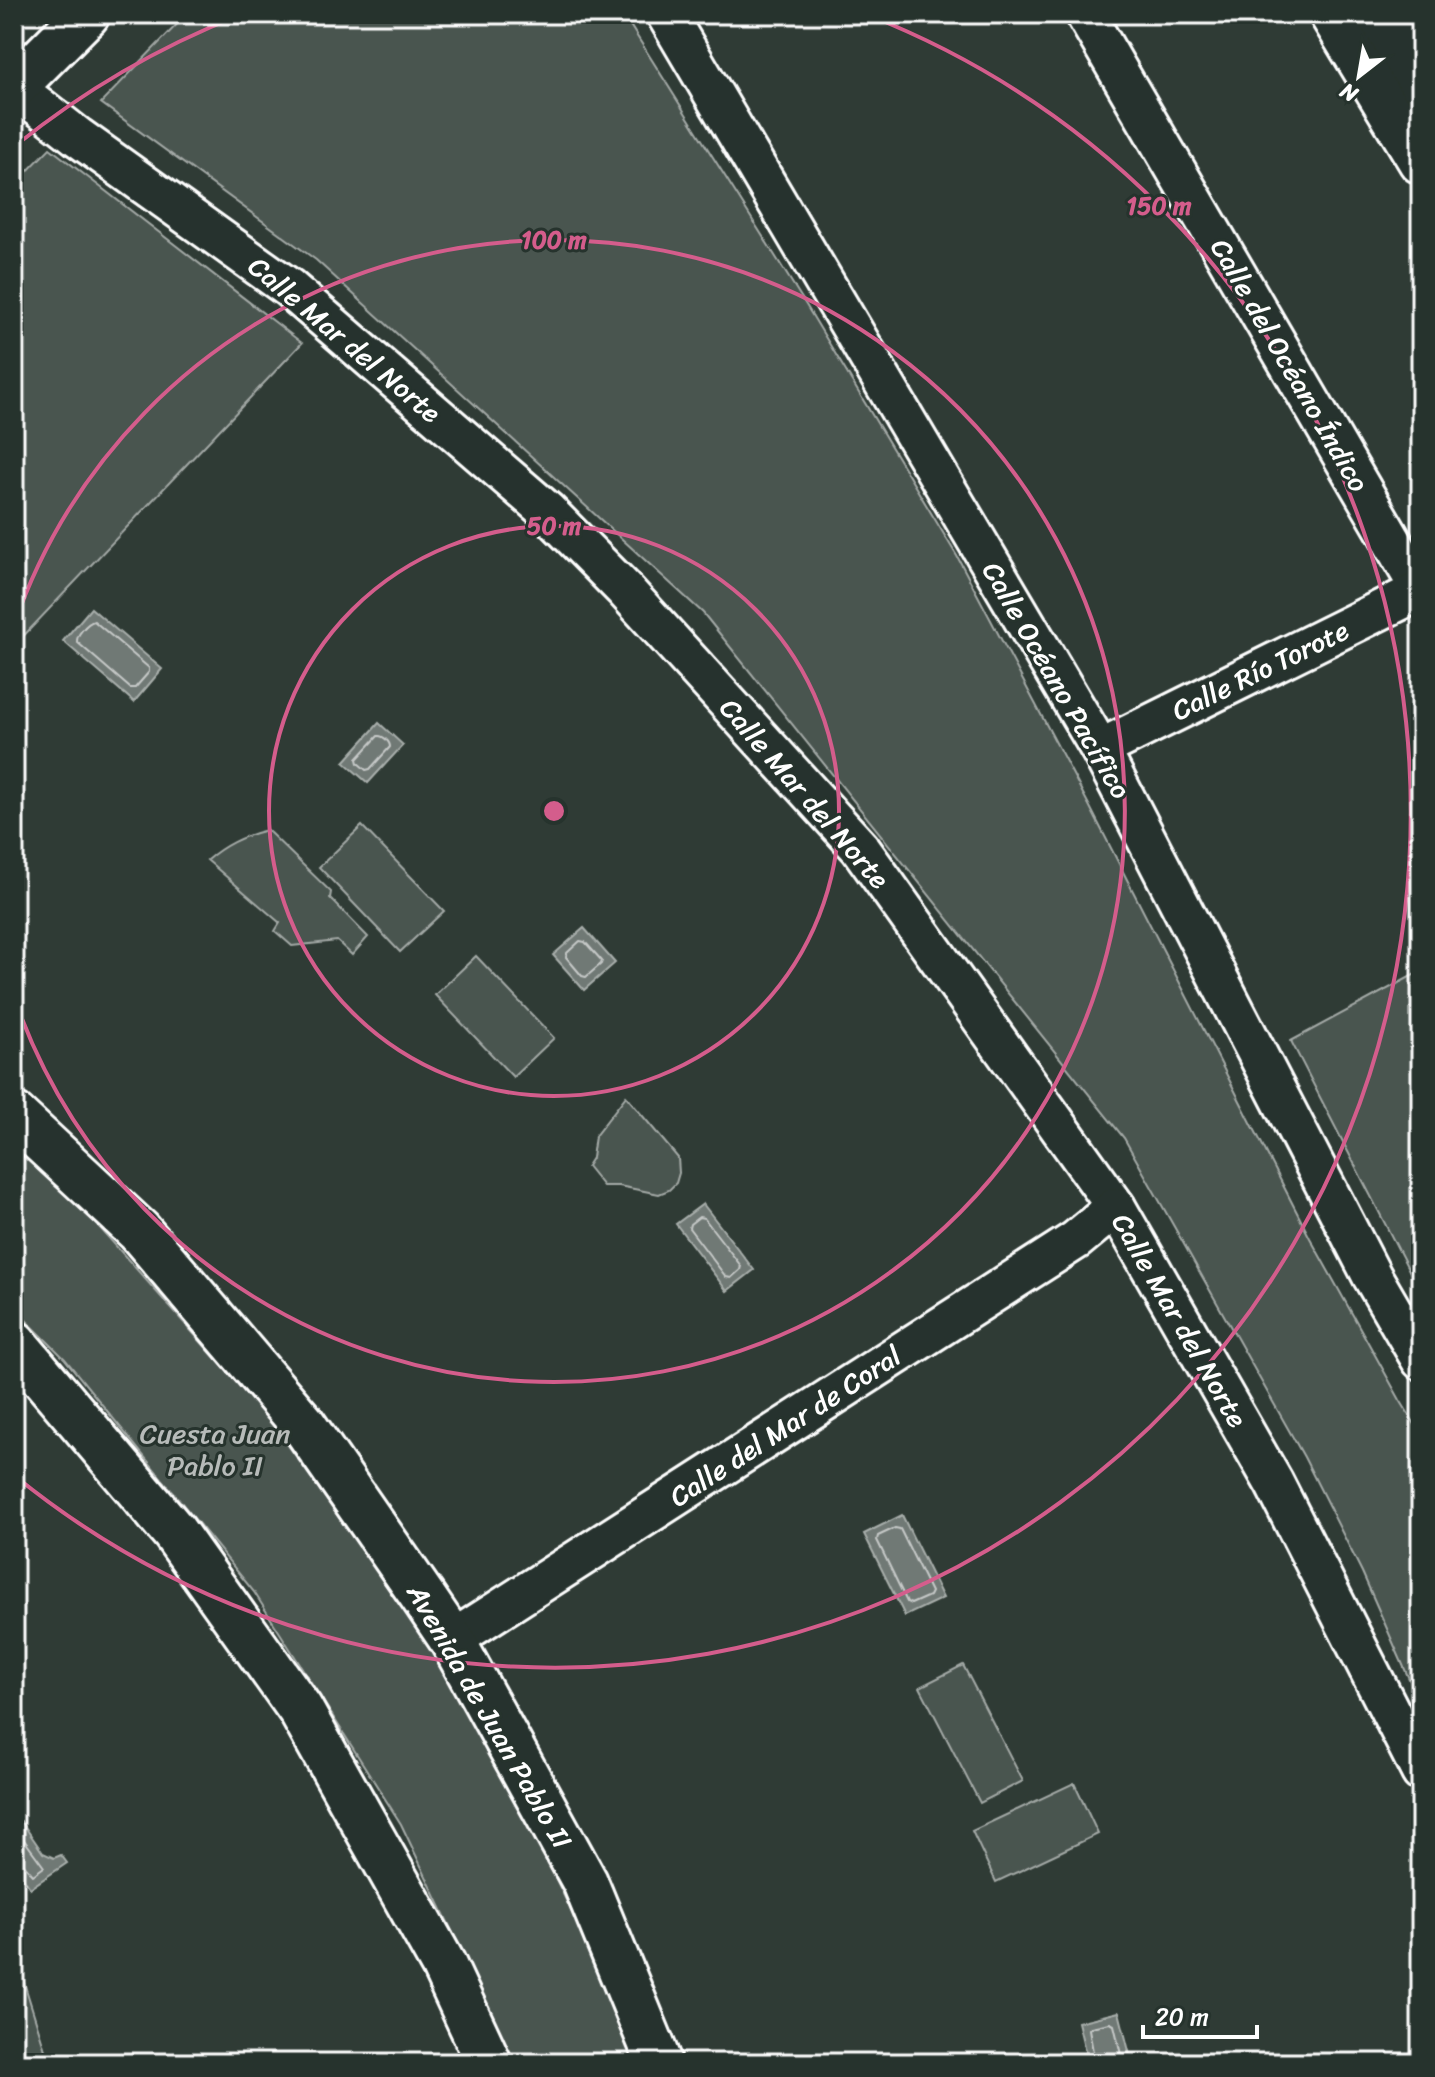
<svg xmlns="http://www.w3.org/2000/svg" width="1435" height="2077" font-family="Sriracha,sans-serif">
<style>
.green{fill:#4a544f;stroke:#a4aaa7;stroke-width:2}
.water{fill:#707975;stroke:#a9afac;stroke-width:2}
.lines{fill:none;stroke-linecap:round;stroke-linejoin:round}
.shore{stroke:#c6c9c8;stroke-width:2}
.minor-casing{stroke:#fff;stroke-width:44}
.tertiary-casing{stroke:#fff;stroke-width:50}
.minor{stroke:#26332d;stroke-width:38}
.tertiary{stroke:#26332d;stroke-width:44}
.ring{fill:none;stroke:#d45d8c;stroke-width:4}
.labels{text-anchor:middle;stroke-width:6;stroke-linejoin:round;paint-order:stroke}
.street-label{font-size:28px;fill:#fff;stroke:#26332d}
.park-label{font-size:28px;fill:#b7bbb9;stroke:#26332d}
.centre{fill:#d45d8c;stroke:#26332d;stroke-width:4}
.ring-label{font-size:24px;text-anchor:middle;font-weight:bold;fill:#d45d8c;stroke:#26332d;stroke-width:6;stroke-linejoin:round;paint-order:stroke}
</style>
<rect width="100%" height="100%" fill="#2f3b35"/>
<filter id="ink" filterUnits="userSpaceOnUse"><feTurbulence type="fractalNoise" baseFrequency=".0125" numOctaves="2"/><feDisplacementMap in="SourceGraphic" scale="16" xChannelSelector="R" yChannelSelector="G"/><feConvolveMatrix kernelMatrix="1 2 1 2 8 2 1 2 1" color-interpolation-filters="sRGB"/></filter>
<g filter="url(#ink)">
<!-- green -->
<g class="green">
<path d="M 187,14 L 623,14 L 806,305 L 957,556 L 1090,807 L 1310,1238 L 1400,1400 L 1421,1434 L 1421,1706 L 1362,1572 L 1304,1457 L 1124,1138 L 703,613 L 316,260 L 101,103 Z"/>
<path d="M 50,148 L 302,343 L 14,646 L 14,185 Z"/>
<path d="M 362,826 L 444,911 L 400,952 L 319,867 Z"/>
<path d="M 267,830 L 331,892 L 330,898 L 368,937 L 352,955 L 337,941 L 292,946 L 275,931 L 280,923 L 207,860 C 224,845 245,835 267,830 Z"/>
<path d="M 476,956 L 554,1038 L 513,1077 L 435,995 Z"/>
<path d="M 1421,971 L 1421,1279 L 1415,1282 L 1291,1041 Z"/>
<path d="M 626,1096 L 678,1158 L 679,1173 L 676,1183 L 669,1190 L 659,1194 L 619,1186 L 603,1186 L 587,1166 L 592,1158 L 595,1136 Z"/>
<path d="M 14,1141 L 53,1175 L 271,1421 L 426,1641 L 534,1833 L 615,2003 L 636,2063 L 515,2063 L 401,1824 L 254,1592 L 65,1359 L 14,1308 Z"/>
<path d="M 963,1665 L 1023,1781 L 980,1803 L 920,1687 Z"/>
<path d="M 1074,1783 L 1098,1834 L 996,1882 L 972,1831 Z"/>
<path d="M 22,1976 L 49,2063 L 14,2063 L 14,1978 Z"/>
</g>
<!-- water -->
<g class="water">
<path d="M 91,608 L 162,669 L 134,702 L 63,641 Z"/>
<path d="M 379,723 L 403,745 L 368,783 L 344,762 Z"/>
<path d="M 584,928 L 615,963 L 584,990 L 553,955 Z"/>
<path d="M 703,1204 L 754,1270 L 727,1291 L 676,1224 Z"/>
<path d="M 902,1515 L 943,1598 L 905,1616 L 864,1534 Z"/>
<path d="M 21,1821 L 43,1853 L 54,1858 L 61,1855 L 67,1863 L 30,1888 L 14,1864 L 14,1825 Z"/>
<path d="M 1119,2012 L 1132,2063 L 1088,2063 L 1078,2022 Z"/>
</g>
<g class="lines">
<!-- shore -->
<g class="shore">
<path d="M 94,621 L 149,668 L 149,672 L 135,688 L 130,688 L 77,642 C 76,635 87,623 94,621 Z"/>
<path d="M 378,736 C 383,735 390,742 390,747 L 370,769 L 366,770 L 358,763 L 357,759 Z"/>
<path d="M 580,941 L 585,942 L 602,961 L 601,964 L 586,977 L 582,976 L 566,957 L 567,953 Z"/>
<path d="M 699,1217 L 704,1218 L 741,1266 L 740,1270 L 731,1278 L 726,1277 L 689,1228 L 690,1224 Z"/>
<path d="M 895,1528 L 900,1529 L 931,1592 L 929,1596 L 911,1604 L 907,1602 L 877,1540 L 878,1536 Z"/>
<path d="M 14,1831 L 19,1833 L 44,1867 L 33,1875 L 22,1862 L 14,1861"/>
<path d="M 1095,2063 L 1089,2029 L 1091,2027 L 1110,2023 L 1114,2025 L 1123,2063"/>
</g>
<defs>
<g id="minor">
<path d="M 666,14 L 1100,749 L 1372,1276 L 1421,1360"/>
<path d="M 1085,14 L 1421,591"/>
<path d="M 14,87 L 78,137 L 289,288 L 547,511 L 624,589 L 860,848 L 1116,1207 L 1274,1483 L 1421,1772"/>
<path d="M 1100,749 L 1421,590"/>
<path d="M 452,1640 L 1076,1240 L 1116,1207"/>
</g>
<g id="tertiary">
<path d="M 1332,14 L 1421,161"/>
<path d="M 1379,14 L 1421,82"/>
<path d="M 14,87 L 87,14"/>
<path d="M 14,1115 L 139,1231 L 303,1424 L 423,1597 L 452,1640 L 585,1882 L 659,2063"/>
<path d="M 14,1343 L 174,1532 L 300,1709 L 443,1964 L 489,2063"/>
</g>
</defs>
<!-- minor casing -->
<use href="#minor" class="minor-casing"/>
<!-- tertiary casing -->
<use href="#tertiary" class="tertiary-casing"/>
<!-- minor -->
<use href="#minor" class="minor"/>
<!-- tertiary -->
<use href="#tertiary" class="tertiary"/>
</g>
</g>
<!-- distance rings -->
<g class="ring">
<circle cx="554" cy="811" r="285"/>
<path d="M14 625A571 571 0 1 1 14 997"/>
<path d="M15 146A856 856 0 0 1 240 15M868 15A856 856 0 1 1 15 1476"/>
</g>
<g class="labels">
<!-- street labels -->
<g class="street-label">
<text transform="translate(345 339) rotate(40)" y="10">Calle Mar del Norte</text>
<text transform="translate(1290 365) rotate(60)" y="10">Calle del Océano Índico</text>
<text transform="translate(1260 670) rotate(-26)" y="10">Calle Río Torote</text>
<text transform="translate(1057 680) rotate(60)" y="10">Calle Océano Pacífico</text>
<text transform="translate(805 793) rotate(49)" y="10">Calle Mar del Norte</text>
<text transform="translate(1180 1320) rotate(60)" y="10">Calle Mar del Norte</text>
<text transform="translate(785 1426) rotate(-33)" y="10">Calle del Mar de Coral</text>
<text transform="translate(490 1716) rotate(60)" y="10">Avenida de Juan Pablo II</text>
</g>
<!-- park labels -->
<g class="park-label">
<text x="215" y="1443">Cuesta Juan<tspan x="215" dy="32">Pablo II</tspan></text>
</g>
</g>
<circle cx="554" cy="811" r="12" class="centre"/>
<g class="ring-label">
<text x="1159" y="214">150 m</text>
<text x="554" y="248">100 m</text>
<text x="554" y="534">50 m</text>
</g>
<!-- margin -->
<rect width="1435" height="2077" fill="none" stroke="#26332d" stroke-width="48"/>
<rect x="24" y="24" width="1387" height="2029" fill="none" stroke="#fff" stroke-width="3" filter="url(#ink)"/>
<!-- north arrow -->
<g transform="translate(1359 76) rotate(211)" stroke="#26332d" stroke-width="6" paint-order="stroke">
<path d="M0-6L14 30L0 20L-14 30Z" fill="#ffffff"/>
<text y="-12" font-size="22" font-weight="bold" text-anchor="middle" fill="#ffffff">N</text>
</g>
<!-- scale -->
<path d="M1143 2025v12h114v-12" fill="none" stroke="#ffffff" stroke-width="4"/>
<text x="1155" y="2025" font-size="24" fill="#ffffff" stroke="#26332d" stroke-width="6" paint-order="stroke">20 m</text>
</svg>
